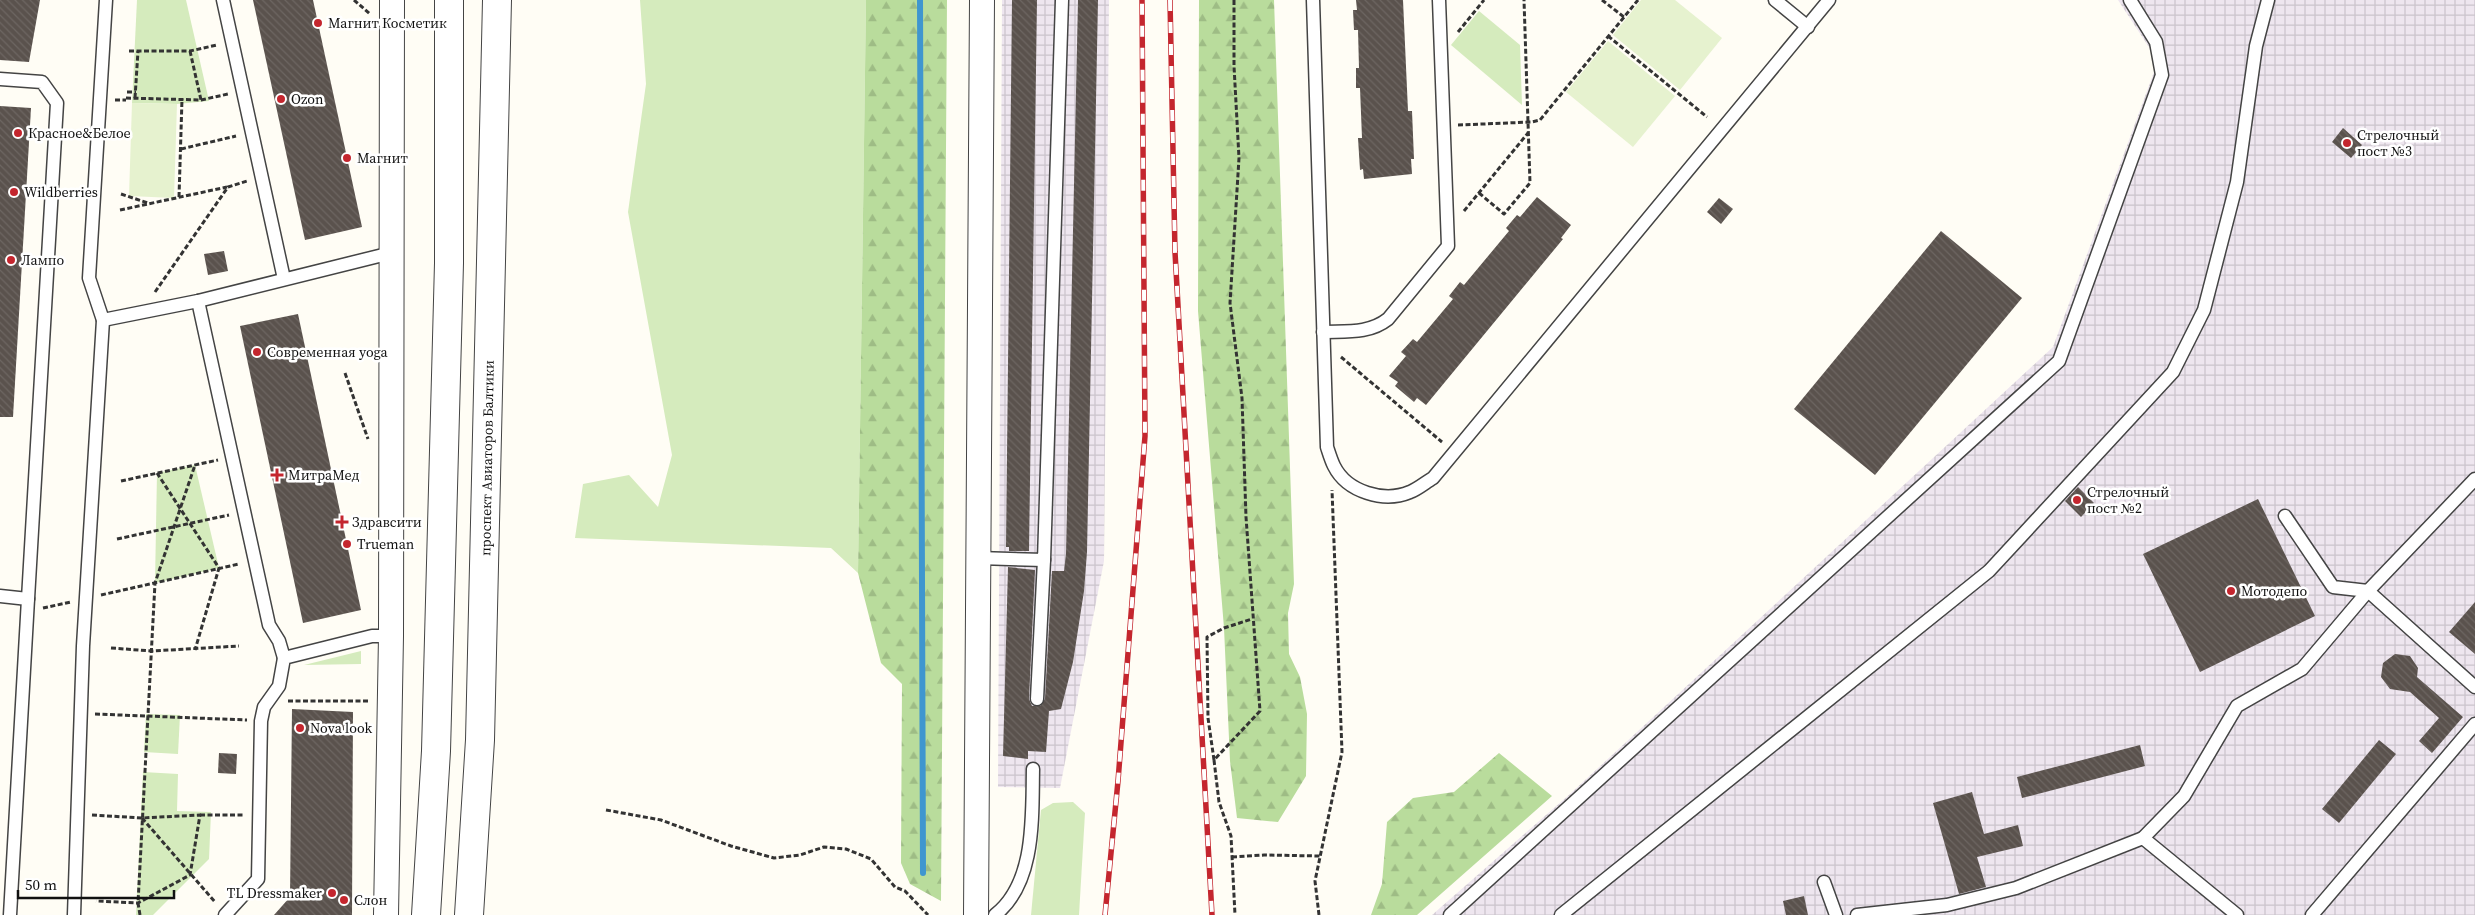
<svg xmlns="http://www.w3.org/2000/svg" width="2475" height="915" font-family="'Source Serif 4',serif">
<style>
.industrial{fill:url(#industrial-grid)}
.grass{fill:#d5ebbd}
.forest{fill:url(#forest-firs)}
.pitch{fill:#e6f2cf}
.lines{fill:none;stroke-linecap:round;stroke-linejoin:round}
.stream{stroke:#3f96cf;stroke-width:6}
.building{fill:url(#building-back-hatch)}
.service-casing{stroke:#444;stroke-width:15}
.minor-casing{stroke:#444;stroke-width:26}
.tertiary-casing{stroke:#444;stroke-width:30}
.path{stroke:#333;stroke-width:3;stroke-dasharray:5 2.5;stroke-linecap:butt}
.service{stroke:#fff;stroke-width:12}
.minor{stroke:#fff;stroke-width:24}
.tertiary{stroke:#fff;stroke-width:28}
.rail-casing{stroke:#c4262e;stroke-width:5.5}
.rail{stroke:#fff;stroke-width:4;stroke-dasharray:11;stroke-linecap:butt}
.poi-dot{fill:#c4262e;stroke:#fff;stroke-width:2}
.labels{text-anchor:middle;stroke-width:5;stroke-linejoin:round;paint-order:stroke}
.poi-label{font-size:14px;fill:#111;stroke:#fff;text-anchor:start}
.street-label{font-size:14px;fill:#111;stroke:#fff}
</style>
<defs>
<pattern id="industrial-grid" width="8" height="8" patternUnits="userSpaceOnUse" patternTransform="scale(1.25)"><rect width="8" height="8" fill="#eee6ef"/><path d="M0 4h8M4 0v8" fill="none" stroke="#cbc4cc"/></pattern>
<pattern id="forest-firs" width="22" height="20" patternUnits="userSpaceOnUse" patternTransform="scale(1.25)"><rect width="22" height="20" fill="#b9dc9c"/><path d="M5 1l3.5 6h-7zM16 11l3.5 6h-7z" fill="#9ebc85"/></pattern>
<pattern id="building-back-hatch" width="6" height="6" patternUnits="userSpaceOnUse" patternTransform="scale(1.25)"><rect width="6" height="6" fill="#5a524d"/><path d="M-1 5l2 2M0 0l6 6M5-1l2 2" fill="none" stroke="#6d6662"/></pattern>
</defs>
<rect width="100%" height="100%" fill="#fffdf5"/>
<!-- industrial -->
<g class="industrial">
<path d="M 1002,0 L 1109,0 L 1104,561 L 1060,788 L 998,787 Z"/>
<path d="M 2118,0 L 2475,0 L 2475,915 L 1432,915 L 1570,794 L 2053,347 L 2158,61 Z"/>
</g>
<!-- grass -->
<g class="grass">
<path d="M 137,0 L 186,0 L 209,101 L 177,104 L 132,103 Z"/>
<path d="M 640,0 L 866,0 L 858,573 L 831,548 L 575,538 L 583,484 L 629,475 L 658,507 L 672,455 L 628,212 L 646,84 Z"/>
<path d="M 1479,11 L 1520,45 L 1522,105 L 1451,45 Z"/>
<path d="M 195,465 L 219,568 L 155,583 L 157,473 Z"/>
<path d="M 361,651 L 361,664 L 304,665 Z"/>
<path d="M 146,714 L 180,715 L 178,754 L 144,752 Z"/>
<path d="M 143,772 L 178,774 L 177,811 L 211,812 L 209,859 L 153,915 L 136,915 Z"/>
<path d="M 1073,802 L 1085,813 L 1079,915 L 1031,915 L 1041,810 L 1053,803 Z"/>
</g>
<!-- forest -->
<g class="forest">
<path d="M 866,0 L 947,0 L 941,901 L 910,884 L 901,863 L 902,684 L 881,663 L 858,573 Z"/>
<path d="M 1199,0 L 1274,0 L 1294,584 L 1288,613 L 1289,654 L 1300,677 L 1307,714 L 1306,776 L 1278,822 L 1237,818 L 1230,761 L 1224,628 L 1198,311 Z"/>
<path d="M 1499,753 L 1552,796 L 1417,915 L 1371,915 L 1382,884 L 1387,822 L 1413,798 L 1454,792 Z"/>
</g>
<!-- pitch -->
<g class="pitch">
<path d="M 1641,0 L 1675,0 L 1722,38 L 1680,90 L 1613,35 Z"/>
<path d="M 1608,41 L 1675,96 L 1633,147 L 1566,92 Z"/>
<path d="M 132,103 L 177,104 L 174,198 L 129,196 Z"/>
</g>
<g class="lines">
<!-- stream -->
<path class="stream" d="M 920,0 L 923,873"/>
</g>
<!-- building -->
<g class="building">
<path d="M 0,0 L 40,0 L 29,62 L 0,60 Z"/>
<path d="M 253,0 L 313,0 L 362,227 L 305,240 Z"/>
<path d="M 1012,0 L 1037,0 L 1029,551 L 1009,551 L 1009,547 L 1006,547 Z"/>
<path d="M 1078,0 L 1098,0 L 1087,552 L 1084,591 L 1073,662 L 1061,709 L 1049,711 L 1046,752 L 1028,751 L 1028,759 L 1003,756 L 1008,567 L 1035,570 L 1029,699 L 1032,706 L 1040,706 L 1045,699 L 1052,571 L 1064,571 L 1066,554 Z"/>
<path d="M 1356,0 L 1403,0 L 1408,111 L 1412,111 L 1414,159 L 1411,159 L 1412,174 L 1364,179 L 1363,169 L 1360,170 L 1358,138 L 1362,138 L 1360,88 L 1356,88 L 1356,68 L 1359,68 L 1358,30 L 1354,30 L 1353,10 L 1357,10 Z"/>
<path d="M 0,106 L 31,108 L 13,417 L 0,417 Z"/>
<path d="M 2343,128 L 2362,145 L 2351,158 L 2332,142 Z"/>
<path d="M 1537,197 L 1571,225 L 1561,238 L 1563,239 L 1426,405 L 1417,398 L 1414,402 L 1395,386 L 1398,382 L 1389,376 L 1406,356 L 1401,352 L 1413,339 L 1417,342 L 1453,299 L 1449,296 L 1460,282 L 1464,285 L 1509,231 L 1506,228 L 1517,215 L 1520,217 Z"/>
<path d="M 1719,198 L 1733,209 L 1721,224 L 1707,212 Z"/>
<path d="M 1941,231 L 2022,298 L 1875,475 L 1794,409 Z"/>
<path d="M 224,251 L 228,271 L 208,275 L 204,254 Z"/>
<path d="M 298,314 L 361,610 L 303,623 L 240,326 Z"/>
<path d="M 2078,487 L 2094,503 L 2081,517 L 2065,501 Z"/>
<path d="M 2258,499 L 2315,616 L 2200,672 L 2143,554 Z"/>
<path d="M 2475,602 L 2475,654 L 2449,632 Z"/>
<path d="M 2395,654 L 2410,656 L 2418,668 L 2417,677 L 2463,717 L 2432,753 L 2419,741 L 2439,718 L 2410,692 L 2390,689 L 2381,677 L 2383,663 Z"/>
<path d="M 292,709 L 353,712 L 352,915 L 274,915 L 290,897 Z"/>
<path d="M 2379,740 L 2396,754 L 2339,823 L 2322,809 Z"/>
<path d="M 2140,745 L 2145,766 L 2022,798 L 2017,777 Z"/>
<path d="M 219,753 L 237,754 L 236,774 L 218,773 Z"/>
<path d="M 1972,792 L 1984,834 L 2018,825 L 2023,846 L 1977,857 L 1986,887 L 1959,894 L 1933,803 Z"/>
<path d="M 1804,896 L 1808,915 L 1786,915 L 1783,901 Z"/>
</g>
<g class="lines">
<defs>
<g id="service">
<path d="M 223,0 L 284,279"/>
<path d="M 1313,0 L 1327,447 C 1329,453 1331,460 1334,466 C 1347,492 1384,503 1410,492 C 1418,489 1426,482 1433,478 L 1829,0"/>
<path d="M 1775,0 L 1808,27"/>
<path d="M 0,79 L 42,82 L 57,103 L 28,599"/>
<path d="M 198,301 L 269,625 L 279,641 L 284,658"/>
<path d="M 103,320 L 198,301 L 391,253"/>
<path d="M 1323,332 C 1346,331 1369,334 1388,319 L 1448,246 L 1439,0"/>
<path d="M 2285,516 L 2333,587 L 2368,591 L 2475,687"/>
<path d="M 978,558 L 1044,560 L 1062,0"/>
<path d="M 0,596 L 28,599 L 10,915"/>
<path d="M 1037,699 L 1044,560"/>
<path d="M 2143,838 L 2184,796 L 2237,706 L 2302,669 L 2368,591 L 2475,479"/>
<path d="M 1824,882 L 1836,915"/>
<path d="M 74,915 L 83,646 L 103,320 L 89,278 L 106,0"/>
<path d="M 225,915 L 258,879 L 261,721 L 264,707 L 279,686 L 284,658 L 372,636 L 391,636"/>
<path d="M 995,915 C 1036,883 1032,816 1033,769"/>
<path d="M 1450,915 L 2059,361 L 2162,75 L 2156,42 L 2130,0"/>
<path d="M 1561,915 L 1989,571 L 2173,372 L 2204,310 L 2237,182 L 2256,46 L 2268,0"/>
<path d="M 1857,915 L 1947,905 L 2016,888 L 2143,838 L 2237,915"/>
<path d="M 2312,915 L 2475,724"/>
</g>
<g id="minor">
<path d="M 386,915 L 391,636 L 392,0"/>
<path d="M 976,915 L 982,0"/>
</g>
<g id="tertiary">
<path d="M 426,915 L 436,751 L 449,263 L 449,0"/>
<path d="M 469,915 L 480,740 L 497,0"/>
</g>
</defs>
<!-- service casing -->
<use href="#service" class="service-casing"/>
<!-- minor casing -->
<use href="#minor" class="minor-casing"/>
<!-- tertiary casing -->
<use href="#tertiary" class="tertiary-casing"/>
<!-- path -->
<g class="path">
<path d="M 354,0 L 370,14"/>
<path d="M 1234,0 L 1234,66 L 1239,158 L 1230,303 L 1242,398 L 1246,517 L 1260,711 L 1214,760 L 1219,802 L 1231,836 L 1235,915"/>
<path d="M 1602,0 L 1624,17"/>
<path d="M 1458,32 L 1484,0"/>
<path d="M 1608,36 L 1707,117"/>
<path d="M 129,51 L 190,51 L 217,45"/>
<path d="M 190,51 L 201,100"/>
<path d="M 127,92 L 136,92"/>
<path d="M 126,98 L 201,100 L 228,94"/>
<path d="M 135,98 L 138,51"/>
<path d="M 115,100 L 126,100"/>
<path d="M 1458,125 L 1532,122 L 1540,120 L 1638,0"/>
<path d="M 181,149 L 236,136"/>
<path d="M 1479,193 L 1504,214 L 1530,183 L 1524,0"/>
<path d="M 121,194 L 148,203"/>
<path d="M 179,197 L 182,99"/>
<path d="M 120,210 L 227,187"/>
<path d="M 1464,211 L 1528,133"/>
<path d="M 155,292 L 228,187 L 247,181"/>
<path d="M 1341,357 L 1442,442"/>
<path d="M 345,373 L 368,439"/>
<path d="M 157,473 L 219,568 L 195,650"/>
<path d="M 121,481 L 218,460"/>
<path d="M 117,539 L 229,515"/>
<path d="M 101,595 L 239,564"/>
<path d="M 43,608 L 71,602"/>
<path d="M 111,648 L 152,651 L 239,646"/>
<path d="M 288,701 L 369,701"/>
<path d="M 95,714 L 247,720"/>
<path d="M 1214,760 L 1208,718 L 1207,637 L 1224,628 L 1252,619"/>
<path d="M 606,810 L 661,820 L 731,846 L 774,858 L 800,855 L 824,847 L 846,849 L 871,859 L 895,887 L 905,891 L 928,915"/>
<path d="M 92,815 L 142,818 L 200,815 L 190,875 L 138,903 L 96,901"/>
<path d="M 200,815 L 244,815"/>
<path d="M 142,818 L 215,902"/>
<path d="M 1232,857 L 1264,855 L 1320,856"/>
<path d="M 140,915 L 138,903 L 155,583 L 195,465"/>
<path d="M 1319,915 L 1315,881 L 1342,752 L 1332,490"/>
</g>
<!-- service -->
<use href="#service" class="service"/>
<!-- minor -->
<use href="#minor" class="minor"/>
<!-- tertiary -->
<use href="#tertiary" class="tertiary"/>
<defs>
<g id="rail">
<path d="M 1170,0 L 1175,252 L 1212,915"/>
<path d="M 1105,915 L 1118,781 L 1145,436 L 1142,0"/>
</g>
</defs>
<!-- rail casing -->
<use href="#rail" class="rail-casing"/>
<!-- rail -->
<use href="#rail" class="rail"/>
</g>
<!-- markers -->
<g class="poi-dot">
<circle cx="318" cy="23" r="5"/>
<circle cx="281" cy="99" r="5"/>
<circle cx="18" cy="133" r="5"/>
<circle cx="2347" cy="143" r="5"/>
<circle cx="347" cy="158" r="5"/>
<circle cx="14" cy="192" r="5"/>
<circle cx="11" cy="260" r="5"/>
<circle cx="257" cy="352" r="5"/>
<path d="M274.5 467.5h5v5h5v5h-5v5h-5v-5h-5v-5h5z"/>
<circle cx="2077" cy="500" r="5"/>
<path d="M339.5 514.5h5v5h5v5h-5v5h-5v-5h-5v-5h5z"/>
<circle cx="347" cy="544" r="5"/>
<circle cx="2231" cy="591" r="5"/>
<circle cx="300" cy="728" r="5"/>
<circle cx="332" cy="893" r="5"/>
<circle cx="344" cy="900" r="5"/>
</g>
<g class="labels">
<!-- poi labels -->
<g class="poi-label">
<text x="328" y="28">Магнит Косметик</text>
<text x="291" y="104">Ozon</text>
<text x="28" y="138">Красное&amp;Белое</text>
<text x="2357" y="140">Стрелочный<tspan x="2357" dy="16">пост №3</tspan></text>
<text x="357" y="163">Магнит</text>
<text x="24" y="197">Wildberries</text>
<text x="21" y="265">Лампо</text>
<text x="267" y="357">Современная yoga</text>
<text x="288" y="480">МитраМед</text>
<text x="2087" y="497">Стрелочный<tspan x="2087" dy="16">пост №2</tspan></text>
<text x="352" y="527">Здравсити</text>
<text x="357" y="549">Trueman</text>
<text x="2241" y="596">Мотодепо</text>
<text x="310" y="733">Nova look</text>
<text x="322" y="898" text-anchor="end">TL Dressmaker</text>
<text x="354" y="905">Слон</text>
</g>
<!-- street labels -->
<g class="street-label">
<text transform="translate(487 458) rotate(-89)" y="5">проспект Авиаторов Балтики</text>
</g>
</g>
<!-- scale -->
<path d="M18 890v8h156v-8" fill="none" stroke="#111111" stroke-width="2.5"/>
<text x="25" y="890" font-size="15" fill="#111111" stroke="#ffffff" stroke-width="4" paint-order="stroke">50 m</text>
</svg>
